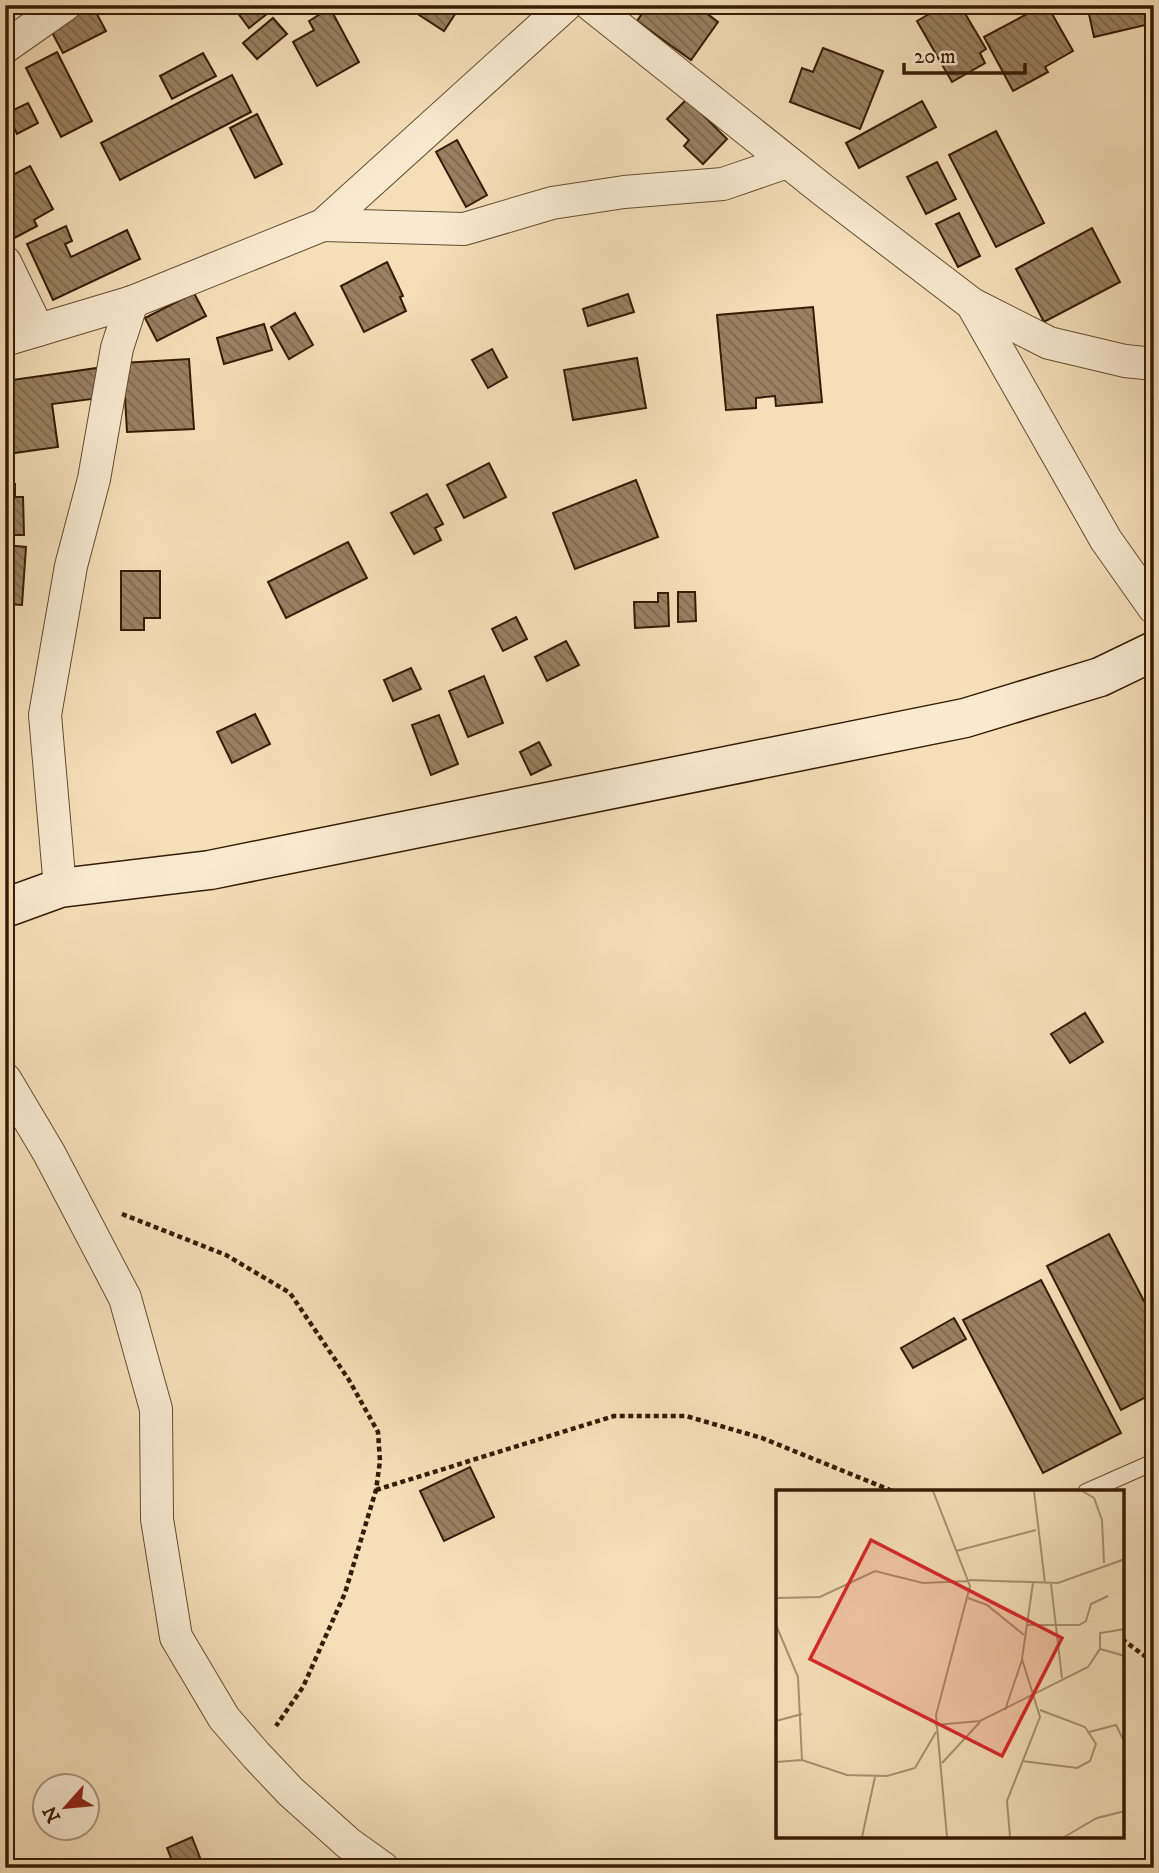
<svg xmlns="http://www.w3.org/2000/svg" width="1159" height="1873" font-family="'IM FELL DW Pica',serif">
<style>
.building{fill:url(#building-back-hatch);stroke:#371b04;stroke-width:2}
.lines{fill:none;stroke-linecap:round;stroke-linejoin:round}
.lane-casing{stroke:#664c31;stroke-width:18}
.street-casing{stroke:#664c31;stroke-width:34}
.secondary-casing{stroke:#371b04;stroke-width:41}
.path{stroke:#371b04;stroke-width:4.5;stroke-dasharray:5 3.5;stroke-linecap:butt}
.lane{stroke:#f8ead1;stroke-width:16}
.street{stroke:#f8ead1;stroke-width:32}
.secondary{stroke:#f8ead1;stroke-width:38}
.inset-road{fill:none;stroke:#a99170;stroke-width:2}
.view{fill:#d62828;fill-opacity:0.15;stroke:#d62828;stroke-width:3.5}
.inset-edge{fill:none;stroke:#371b04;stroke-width:3.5}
</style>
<defs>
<pattern id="building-back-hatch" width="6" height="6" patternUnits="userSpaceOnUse" patternTransform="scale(1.75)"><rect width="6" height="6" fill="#9a8162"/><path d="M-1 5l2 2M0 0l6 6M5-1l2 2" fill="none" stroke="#7e694f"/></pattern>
</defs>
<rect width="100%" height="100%" fill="#f5dfb8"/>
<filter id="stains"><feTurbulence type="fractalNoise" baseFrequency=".00286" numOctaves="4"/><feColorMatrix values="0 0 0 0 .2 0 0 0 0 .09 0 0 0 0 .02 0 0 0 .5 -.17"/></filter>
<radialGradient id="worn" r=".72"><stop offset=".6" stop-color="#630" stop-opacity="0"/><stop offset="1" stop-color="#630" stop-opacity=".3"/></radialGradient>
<!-- building -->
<g class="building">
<path d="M 92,5 L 106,31 L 63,53 L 49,27 Z"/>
<path d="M 232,5 L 268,5 L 272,10 L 249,28 Z"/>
<path d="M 421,5 L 461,5 L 444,31 L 416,13 Z"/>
<path d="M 648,5 L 696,5 L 718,22 L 691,60 L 637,21 Z"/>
<path d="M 945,5 L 960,5 L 986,49 L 980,53 L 985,63 L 952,82 L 917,21 Z"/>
<path d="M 1025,5 L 1047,5 L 1073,51 L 1045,67 L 1048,72 L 1013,91 L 984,37 L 1029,13 Z"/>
<path d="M 1087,5 L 1154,5 L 1154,23 L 1094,37 Z"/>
<path d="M 330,8 L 359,62 L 317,86 L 293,42 L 314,30 L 309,21 Z"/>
<path d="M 273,18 L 287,34 L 257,59 L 243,43 Z"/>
<path d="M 823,48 L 883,71 L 860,129 L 790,102 L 802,68 L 813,72 Z"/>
<path d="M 57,52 L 92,121 L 61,137 L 26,68 Z"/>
<path d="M 203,53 L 216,76 L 172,99 L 160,76 Z"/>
<path d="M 232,75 L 251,112 L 120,180 L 101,143 Z"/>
<path d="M 687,99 L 727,139 L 703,164 L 684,146 L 689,140 L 667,119 Z"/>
<path d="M 922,101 L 936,127 L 859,168 L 846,143 Z"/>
<path d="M 28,103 L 38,123 L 17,134 L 7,113 Z"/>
<path d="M 257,114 L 282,164 L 255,178 L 230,128 Z"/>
<path d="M 996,131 L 1044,223 L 996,247 L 949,155 Z"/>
<path d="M 457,140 L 487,195 L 466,207 L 436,152 Z"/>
<path d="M 937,162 L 956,199 L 926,214 L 907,177 Z"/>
<path d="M 30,166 L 53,209 L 34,220 L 37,226 L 5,243 L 5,179 Z"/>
<path d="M 959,213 L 980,256 L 958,267 L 936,224 Z"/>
<path d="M 66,226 L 72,241 L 65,244 L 71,257 L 127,230 L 140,259 L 53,300 L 27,244 Z"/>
<path d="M 1092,228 L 1120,282 L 1044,322 L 1016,269 Z"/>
<path d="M 387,262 L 403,296 L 400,297 L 406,311 L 364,332 L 341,286 Z"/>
<path d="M 194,293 L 206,316 L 157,341 L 145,318 Z"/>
<path d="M 628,294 L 634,312 L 588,326 L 583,309 Z"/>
<path d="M 813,307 L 822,402 L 776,406 L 775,396 L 756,398 L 756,408 L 726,410 L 717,315 Z"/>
<path d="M 295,313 L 313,345 L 289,359 L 271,327 Z"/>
<path d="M 264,324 L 272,350 L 224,364 L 217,338 Z"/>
<path d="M 492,349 L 507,377 L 488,388 L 472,360 Z"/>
<path d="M 637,358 L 646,408 L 573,420 L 564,370 Z"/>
<path d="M 189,359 L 194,429 L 127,432 L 123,363 Z"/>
<path d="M 97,368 L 100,398 L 52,404 L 58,447 L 14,453 L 5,381 Z"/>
<path d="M 489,463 L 506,497 L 464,518 L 447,485 Z"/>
<path d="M 636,480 L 658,537 L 575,569 L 553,513 Z"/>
<path d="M 5,484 L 15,484 L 15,497 L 23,497 L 24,535 L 5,535 Z"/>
<path d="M 427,494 L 443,524 L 435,528 L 441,540 L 414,554 L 391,513 Z"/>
<path d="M 348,542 L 367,578 L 286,618 L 268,582 Z"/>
<path d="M 5,545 L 26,547 L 22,605 L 5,604 Z"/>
<path d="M 121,571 L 160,571 L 160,618 L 144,618 L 144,630 L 121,630 Z"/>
<path d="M 678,592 L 695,592 L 696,621 L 678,622 Z"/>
<path d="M 658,593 L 668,593 L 669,626 L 635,628 L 634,602 L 658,602 Z"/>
<path d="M 516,617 L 527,639 L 503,651 L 492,629 Z"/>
<path d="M 566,641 L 579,665 L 547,681 L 535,657 Z"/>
<path d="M 411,668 L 421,689 L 393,701 L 384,680 Z"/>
<path d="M 484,676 L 503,723 L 468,737 L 449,691 Z"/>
<path d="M 255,714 L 270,744 L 232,763 L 217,732 Z"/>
<path d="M 439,715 L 458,764 L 431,775 L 412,725 Z"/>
<path d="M 539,742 L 551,765 L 531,775 L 520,752 Z"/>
<path d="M 1085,1013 L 1103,1042 L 1070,1063 L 1051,1034 Z"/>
<path d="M 1109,1234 L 1144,1301 L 1154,1297 L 1154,1393 L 1121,1410 L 1047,1266 Z"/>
<path d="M 1041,1280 L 1121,1433 L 1043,1473 L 963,1320 Z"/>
<path d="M 954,1318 L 966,1339 L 913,1368 L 901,1348 Z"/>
<path d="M 470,1467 L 494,1517 L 444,1541 L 420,1491 Z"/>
<path d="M 192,1837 L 204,1868 L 175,1868 L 167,1848 Z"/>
</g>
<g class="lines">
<defs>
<path id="lane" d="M 1086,1492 L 1154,1462"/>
<g id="street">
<path d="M 591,5 L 823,190 L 972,304 L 1106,540 L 1154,608"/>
<path d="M 5,47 L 65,5"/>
<path d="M 323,225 L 464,229 L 552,203 L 624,192 L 723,184 L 787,162"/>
<path d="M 5,262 L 38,330"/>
<path d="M 972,304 L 1049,343 L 1125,361 L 1154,364"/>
<path d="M 5,340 L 132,302 L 323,225 L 566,5"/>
<path d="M 60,888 L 45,715 L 71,566 L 94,479 L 117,348 L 132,302"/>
<path d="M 5,1079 L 49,1153 L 125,1298 L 156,1409 L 157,1519 L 176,1637 L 224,1718 L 256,1755 L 291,1792 L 348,1843 L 383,1868"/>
</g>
<path id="secondary" d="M 5,908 L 60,888 L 210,870 L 965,718 L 1100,677 L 1154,651"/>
</defs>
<!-- lane casing -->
<use href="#lane" class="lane-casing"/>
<!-- street casing -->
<use href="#street" class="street-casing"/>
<!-- secondary casing -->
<use href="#secondary" class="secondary-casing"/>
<!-- path -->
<g class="path">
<path d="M 122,1214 L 226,1255 L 290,1293 L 349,1380 L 378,1432 L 380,1461 L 376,1490 L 345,1593 L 303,1687 L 276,1726"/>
<path d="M 376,1490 L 614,1416 L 686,1416 L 762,1438 L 895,1492"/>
<path d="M 1122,1639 L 1154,1663"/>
</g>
<!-- lane -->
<use href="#lane" class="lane"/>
<!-- street -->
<use href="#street" class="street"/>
<!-- secondary -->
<use href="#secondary" class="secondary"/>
</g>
<!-- overview -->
<g transform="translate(776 1490)">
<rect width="348" height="348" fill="#f5dfb8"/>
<path class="inset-road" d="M 157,1 L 194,96 L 160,225 L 171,347M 258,1 L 269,93M 306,1 L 318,8 L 326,30 L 328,73M 180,61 L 260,40M 193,90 L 282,93 L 349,69M 275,94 L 286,188M 0,108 L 44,107 L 99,81 L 147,93 L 193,91M 192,108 L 211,115 L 248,145M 0,135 L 22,187 L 26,270M 250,135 L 303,135 L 310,131 L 315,114 L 332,106M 324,159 L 324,143 L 349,139M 229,220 L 246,170M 0,231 L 26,224M 159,235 L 204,231 L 312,177 L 324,159 L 349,166M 313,242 L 340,235 L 349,253M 246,271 L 301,278 L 314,271 L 320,254 L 309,237 L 264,220M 0,272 L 26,270 L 71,285 L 111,286 L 139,278 L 160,242M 166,273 L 204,232M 86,347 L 99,287M 234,347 L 231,311 L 264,227 L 246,169 L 257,93M 288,347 L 321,328 L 349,321"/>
<path class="view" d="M 95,50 L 286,148 L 226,266 L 34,169 Z"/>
<rect width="348" height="348" class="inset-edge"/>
</g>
<!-- margin -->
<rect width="1159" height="1873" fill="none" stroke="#f5dfb8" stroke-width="28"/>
<rect x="7" y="7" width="1145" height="1859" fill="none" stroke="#371b04" stroke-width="3.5"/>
<rect x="14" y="14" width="1131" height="1845" fill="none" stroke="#371b04" stroke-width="2"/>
<!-- north arrow -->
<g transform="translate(66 1807) rotate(243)"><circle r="33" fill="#f8ead1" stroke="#ab977f" stroke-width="2"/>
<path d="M0-5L12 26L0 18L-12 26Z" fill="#8f2418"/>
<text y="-10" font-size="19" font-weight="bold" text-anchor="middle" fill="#371b04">N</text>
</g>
<!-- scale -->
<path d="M904 63v10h121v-10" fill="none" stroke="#371b04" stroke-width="3.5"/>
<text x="914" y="63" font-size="21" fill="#371b04" stroke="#f8ead1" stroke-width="5" paint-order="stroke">20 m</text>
<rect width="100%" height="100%" filter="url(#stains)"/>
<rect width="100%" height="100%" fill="url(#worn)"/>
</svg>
